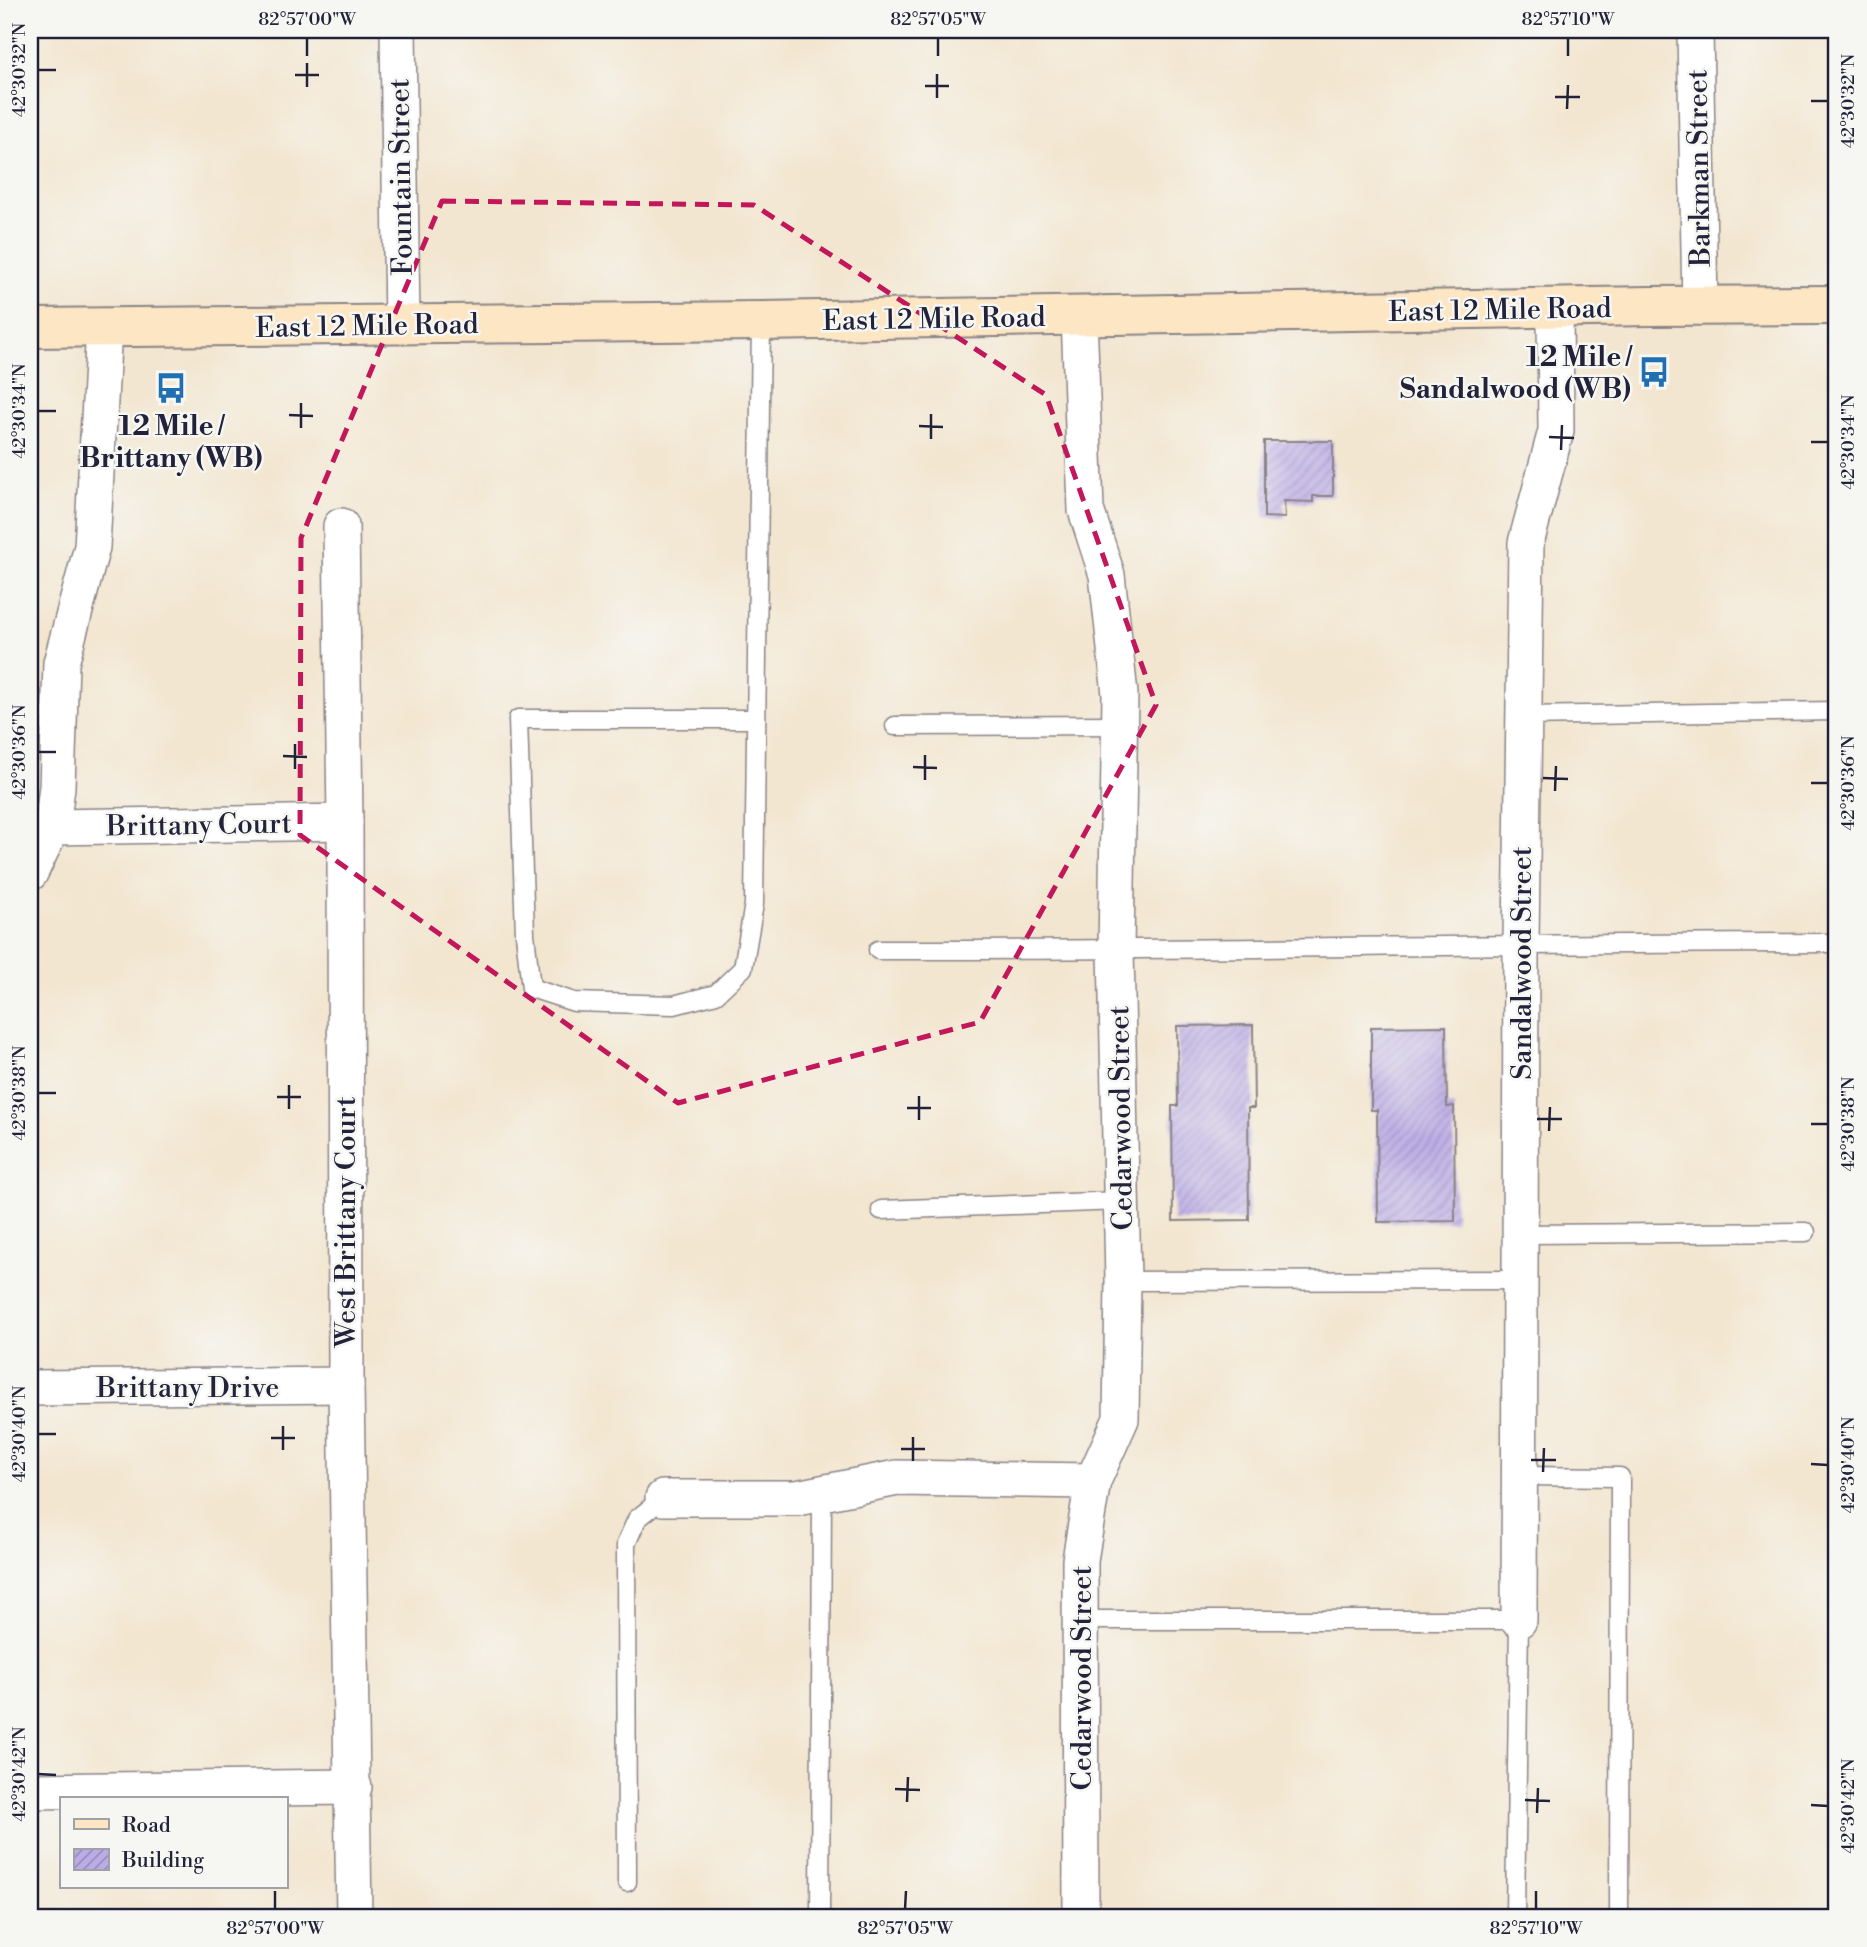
<svg xmlns="http://www.w3.org/2000/svg" width="1867" height="1947" font-family="'Libre Bodoni',serif">
<style>
.building{fill:url(#building-hatch)}
.lines{fill:none;stroke-linecap:round;stroke-linejoin:round}
.lane-casing{stroke:#8a8486;stroke-width:21}
.street-casing{stroke:#8a8486;stroke-width:38}
.secondary-casing{stroke:#8a8486;stroke-width:42}
.lane{stroke:#fff;stroke-width:18}
.street{stroke:#fff;stroke-width:35}
.secondary{stroke:#fce6c4;stroke-width:38}
.marked{fill:none;stroke:#c2185b;stroke-width:5;stroke-dasharray:14 9;stroke-linejoin:round}
.ticks{fill:none;stroke:#22223b;stroke-width:2.5}
.labels{text-anchor:middle;stroke-width:5;stroke-linejoin:round;paint-order:stroke}
.street-label{font-size:28px;fill:#22223b;stroke:#f6f6f2}
.poi-label{font-size:28px;font-weight:bold;fill:#22223b;stroke:#f6f6f2;text-anchor:end}
.neatline{fill:none;stroke:#22223b;stroke-width:2.5}
.ticks-label{font-size:18px;text-anchor:middle;fill:#22223b}
</style>
<defs>
<pattern id="building-hatch" width="6" height="6" patternUnits="userSpaceOnUse" patternTransform="scale(1.75)"><rect width="6" height="6" fill="#bcace6"/><path d="M-1 1l2-2M0 6l6-6M5 7l2-2" fill="none" stroke="#988cbc"/></pattern>
</defs>
<rect width="100%" height="100%" fill="#f6f6f2"/>
<filter id="ink" filterUnits="userSpaceOnUse"><feTurbulence type="fractalNoise" baseFrequency=".0143" numOctaves="2"/><feDisplacementMap in="SourceGraphic" scale="14" xChannelSelector="R" yChannelSelector="G"/><feConvolveMatrix kernelMatrix="1 2 1 2 8 2 1 2 1" color-interpolation-filters="sRGB"/></filter>
<filter id="wash" filterUnits="userSpaceOnUse"><feTurbulence type="fractalNoise" baseFrequency=".00686" numOctaves="4" result="noise"/><feDisplacementMap in="SourceGraphic" scale="28" xChannelSelector="R" yChannelSelector="G"/><feGaussianBlur stdDeviation="1.57" result="paint"/><feColorMatrix in="noise" values="0 0 0 0 0 0 0 0 0 0 0 0 0 0 0 0 0 1.4 0 .05"/><feComposite in="paint" operator="in"/></filter>
<g filter="url(#wash)">
<rect width="100%" height="100%" fill="#f3e6d0"/>
<g id="blocks">
<!-- building -->
<g class="building">
<path d="M 1264,441 L 1333,441 L 1333,496 L 1313,496 L 1313,502 L 1284,501 L 1285,518 L 1264,517 Z"/>
<path d="M 1253,1025 L 1254,1108 L 1248,1108 L 1249,1220 L 1173,1221 L 1172,1106 L 1178,1106 L 1177,1026 Z"/>
<path d="M 1446,1026 L 1447,1107 L 1454,1106 L 1455,1221 L 1378,1222 L 1377,1110 L 1371,1110 L 1371,1027 Z"/>
</g>
</g>
</g>
<g filter="url(#ink)">
<use href="#blocks" fill-opacity="0" stroke="#8a8486" stroke-width="2"/>
<g class="lines">
<defs>
<g id="lane">
<path d="M 1524,716 L 1837,711"/>
<path d="M 756,719 L 518,719 L 525,934 L 531,988 L 574,1002 L 674,1005 L 716,994 L 743,968 L 754,904 L 761,321"/>
<path d="M 895,726 L 1120,725"/>
<path d="M 878,950 C 1198,951 1518,943 1837,943"/>
<path d="M 881,1210 L 1121,1201"/>
<path d="M 1520,1234 L 1806,1232"/>
<path d="M 1123,1281 L 1520,1280"/>
<path d="M 1520,1476 L 1620,1477 L 1619,1917"/>
<path d="M 1081,1620 L 1519,1620 L 1515,1917"/>
<path d="M 627,1882 L 626,1544 L 637,1519 L 663,1498"/>
<path d="M 820,1917 L 822,1493"/>
</g>
<g id="street">
<path d="M 398,30 L 402,324"/>
<path d="M 1695,30 L 1700,307"/>
<path d="M 1079,315 L 1086,510 L 1107,575 L 1120,694 L 1116,950 L 1123,1281 L 1121,1419 L 1093,1481 L 1080,1560 L 1081,1917"/>
<path d="M 341,526 L 345,822 L 346,1385 L 354,1917"/>
<path d="M 52,827 L 345,822"/>
<path d="M 30,873 L 52,827 L 57,787 L 61,663 L 92,547 L 104,327"/>
<path d="M 30,1388 L 346,1385"/>
<path d="M 663,1498 L 797,1498 L 897,1478 L 1093,1481"/>
<path d="M 1519,1620 L 1521,943 L 1526,543 L 1556,431 L 1555,309"/>
<path d="M 30,1791 L 354,1787"/>
</g>
<path id="secondary" d="M 30,328 L 761,321 L 1650,306 L 1837,305"/>
</defs>
<!-- lane casing -->
<use href="#lane" class="lane-casing"/>
<!-- street casing -->
<use href="#street" class="street-casing"/>
<!-- secondary casing -->
<use href="#secondary" class="secondary-casing"/>
<!-- lane -->
<use href="#lane" class="lane"/>
<!-- street -->
<use href="#street" class="street"/>
<!-- secondary -->
<use href="#secondary" class="secondary"/>
</g>
</g>
<!-- marked area -->
<path class="marked" d="M 442,201 L 754,205 L 1046,395 L 1156,705 L 980,1022 L 678,1103 L 300,835 L 301,538 Z"/>
<!-- ticks -->
<path class="ticks" d="M 307,56 L 307,38M 938,56 L 938,38M 1568,56 L 1568,38M 38,70 L 56,70M 295,75 L 319,75M 925,86 L 949,86M 307,87 L 307,63M 1555,97 L 1580,97M 937,98 L 937,74M 1811,101 L 1828,101M 1567,109 L 1568,85M 38,411 L 56,411M 289,415 L 313,416M 919,426 L 943,427M 301,428 L 301,403M 1549,437 L 1574,438M 931,439 L 931,414M 1811,442 L 1828,442M 1561,450 L 1562,425M 38,752 L 56,752M 283,756 L 307,757M 913,767 L 937,768M 295,769 L 295,744M 1543,778 L 1568,779M 925,780 L 925,755M 1811,783 L 1828,783M 1555,791 L 1556,766M 38,1093 L 56,1093M 277,1097 L 301,1097M 907,1108 L 931,1108M 289,1109 L 289,1085M 1537,1119 L 1562,1119M 919,1120 L 919,1096M 1811,1124 L 1828,1124M 1549,1131 L 1550,1107M 38,1434 L 56,1434M 271,1438 L 295,1438M 901,1449 L 925,1449M 283,1450 L 283,1426M 1531,1460 L 1556,1460M 913,1461 L 913,1437M 1811,1464 L 1828,1465M 1543,1472 L 1544,1448M 38,1774 L 56,1775M 895,1789 L 920,1790M 1525,1800 L 1550,1801M 907,1802 L 908,1777M 1811,1805 L 1828,1806M 1537,1813 L 1538,1788M 275,1909 L 275,1891M 905,1909 L 906,1891M 1536,1909 L 1536,1891"/>
<!-- icons -->
<defs>
<symbol id="bus-bare" viewBox="-9 -9 18 18"><path d="M-5-6H5V4H4V6H2V4H-2V6H-4V4H-5ZM-3.5-4V0h7V-4ZM-3.5 1.2v1.5H-2V1.2ZM2 1.2v1.5H3.5V1.2Z" fill="#1f6fb2" stroke="#f6f6f2" stroke-width="2.5" paint-order="stroke"/></symbol>
</defs>
<g fill-rule="evenodd">
<use href="#bus-bare" x="1632" y="350" width="44" height="44"/>
<use href="#bus-bare" x="149" y="366" width="44" height="44"/>
</g>
<g class="labels">
<!-- street labels -->
<g class="street-label">
<text transform="translate(1698 168) rotate(-91)" y="10">Barkman Street</text>
<text transform="translate(400 177) rotate(-91)" y="10">Fountain Street</text>
<text transform="translate(1500 309) rotate(-1)" y="10">East 12 Mile Road</text>
<text transform="translate(934 318) rotate(-1)" y="10">East 12 Mile Road</text>
<text transform="translate(367 325) rotate(-1)" y="10">East 12 Mile Road</text>
<text transform="translate(199 824) rotate(-1)" y="10">Brittany Court</text>
<text transform="translate(1521 963) rotate(-90)" y="10">Sandalwood Street</text>
<text transform="translate(1120 1118) rotate(-91)" y="10">Cedarwood Street</text>
<text transform="translate(345 1222) rotate(-90)" y="10">West Brittany Court</text>
<text x="188" y="1397">Brittany Drive</text>
<text transform="translate(1081 1678) rotate(-90)" y="10">Cedarwood Street</text>
</g>
<!-- poi labels -->
<g class="poi-label">
<text x="1631" y="366">12 Mile /<tspan x="1631" dy="32">Sandalwood (WB)</tspan></text>
<text x="171" y="435" text-anchor="middle">12 Mile /<tspan x="171" dy="32">Brittany (WB)</tspan></text>
</g>
</g>
<!-- margin -->
<rect width="1867" height="1947" fill="none" stroke="#f6f6f2" stroke-width="77"/>
<!-- legend -->
<rect x="60" y="1797" width="228" height="91" fill="#f6f6f2" stroke="#a1a1a9" stroke-width="2"/>
<rect x="74" y="1819" width="35" height="10" fill="#fce6c4" stroke="#a1a1a9" stroke-width="2"/>
<text x="122" y="1832" font-size="21" fill="#22223b">Road</text>
<rect x="74" y="1849" width="35" height="21" fill="url(#building-hatch)" stroke="#a1a1a9" stroke-width="2"/>
<text x="122" y="1867" font-size="21" fill="#22223b">Building</text>
<rect x="38" y="38" width="1790" height="1871" class="neatline"/>
<g class="ticks-label">
<text x="307" y="25">82°57'00"W</text>
<text x="938" y="25">82°57'05"W</text>
<text x="1568" y="25">82°57'10"W</text>
<text transform="translate(19 70) rotate(-90)" y="6">42°30'32"N</text>
<text transform="translate(1848 101) rotate(-90)" y="6">42°30'32"N</text>
<text transform="translate(19 411) rotate(-90)" y="6">42°30'34"N</text>
<text transform="translate(1848 442) rotate(-90)" y="6">42°30'34"N</text>
<text transform="translate(19 752) rotate(-90)" y="6">42°30'36"N</text>
<text transform="translate(1848 783) rotate(-90)" y="6">42°30'36"N</text>
<text transform="translate(19 1093) rotate(-90)" y="6">42°30'38"N</text>
<text transform="translate(1848 1124) rotate(-90)" y="6">42°30'38"N</text>
<text transform="translate(19 1434) rotate(-90)" y="6">42°30'40"N</text>
<text transform="translate(1848 1465) rotate(-90)" y="6">42°30'40"N</text>
<text transform="translate(19 1774) rotate(-90)" y="6">42°30'42"N</text>
<text transform="translate(1848 1806) rotate(-90)" y="6">42°30'42"N</text>
<text x="275" y="1934">82°57'00"W</text>
<text x="905" y="1934">82°57'05"W</text>
<text x="1536" y="1934">82°57'10"W</text>
</g>
</svg>
